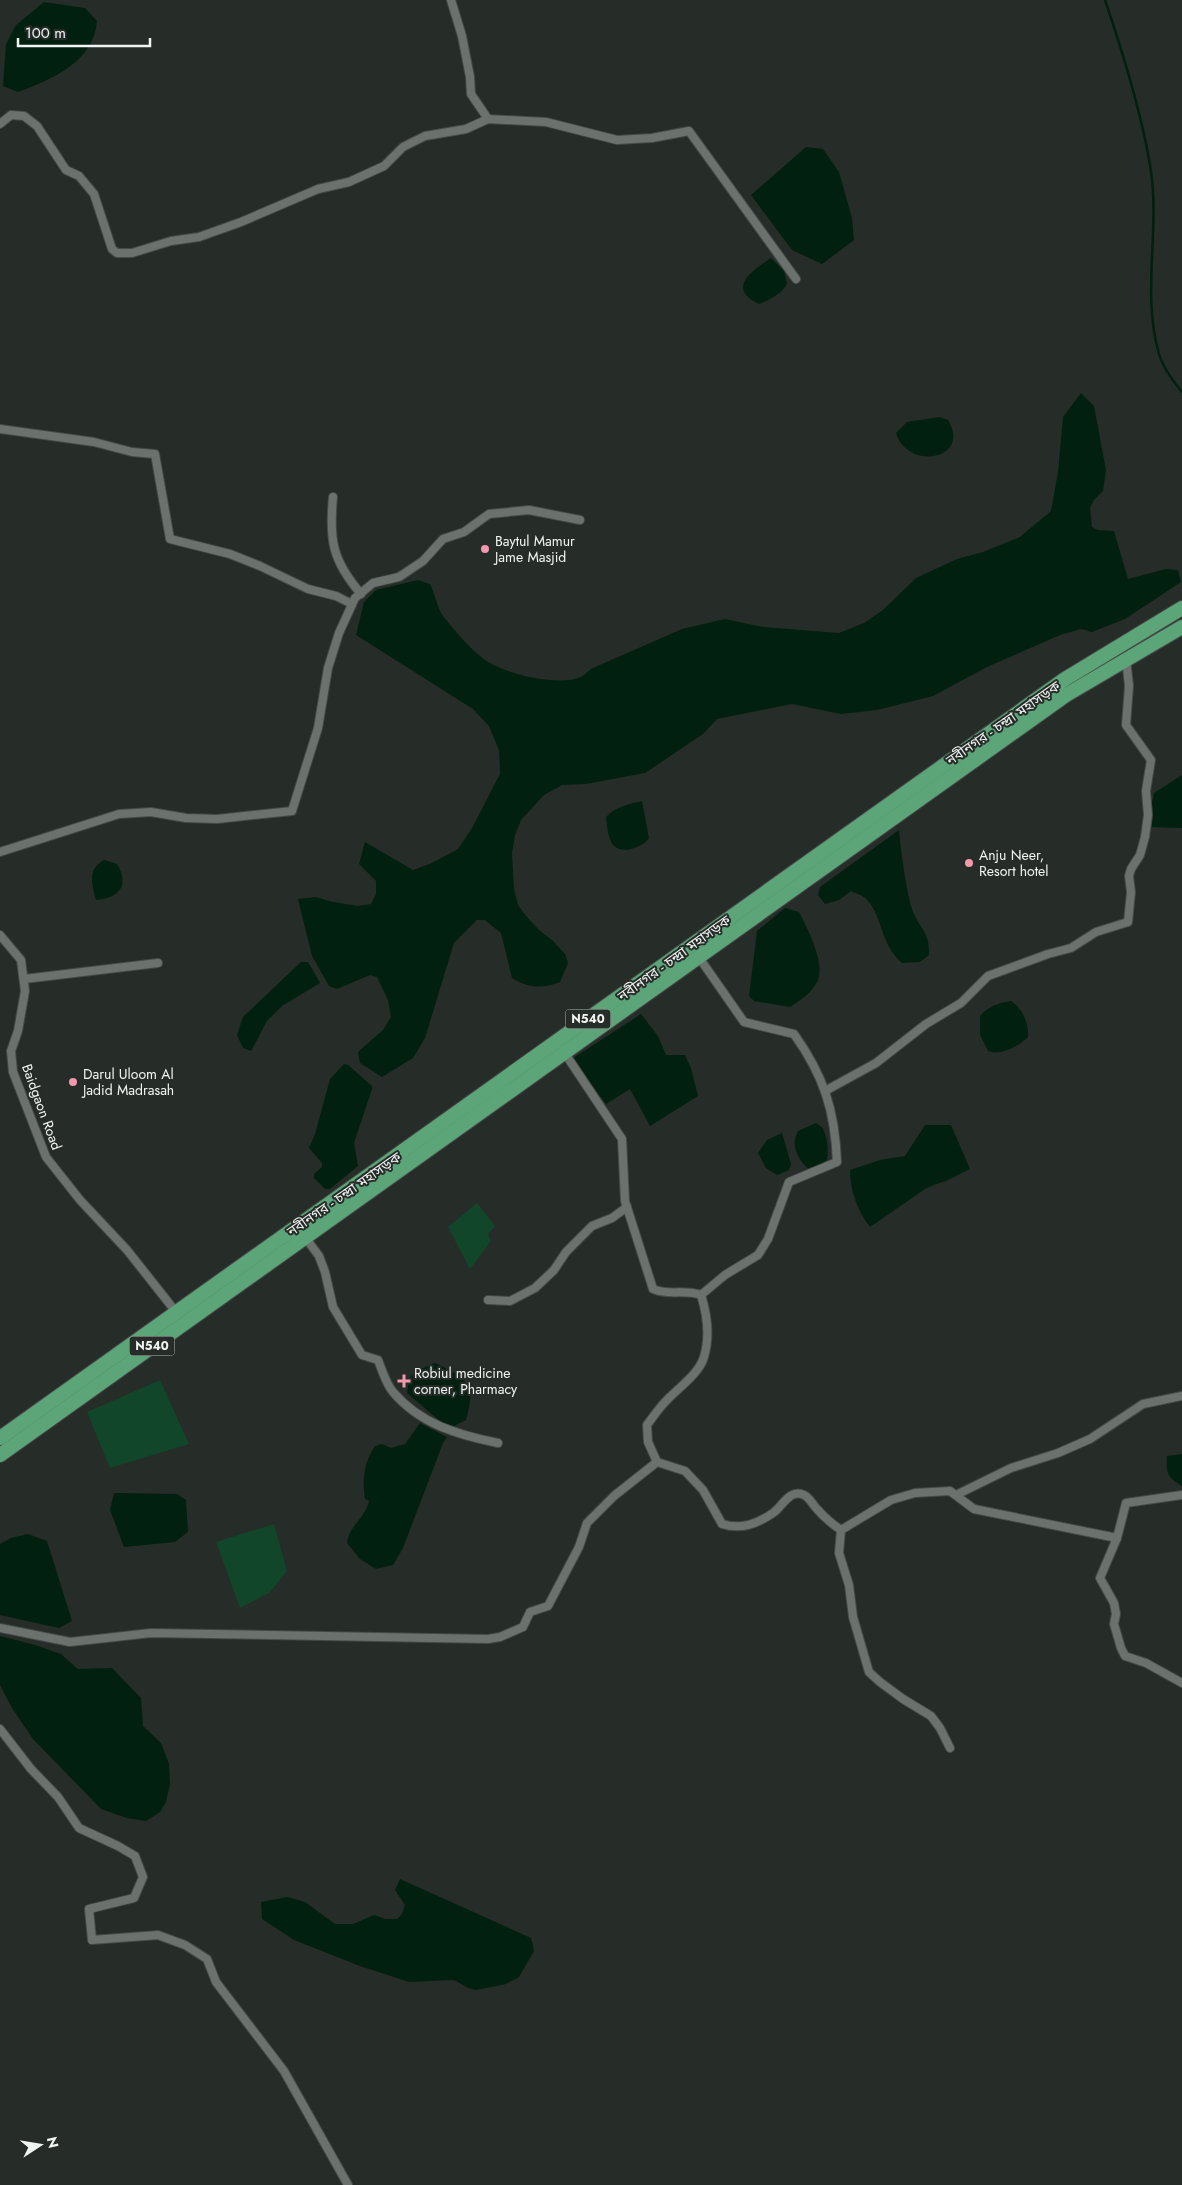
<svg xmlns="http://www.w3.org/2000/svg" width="1182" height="2185" font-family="Jost,'Noto Sans Bengali',sans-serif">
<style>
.green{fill:#11462a}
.water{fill:#022010}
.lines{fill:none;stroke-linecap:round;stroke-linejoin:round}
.stream{stroke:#022010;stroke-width:2.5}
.street-casing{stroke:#454a47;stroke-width:10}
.highway-casing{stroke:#454a47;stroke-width:16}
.street{stroke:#6b726d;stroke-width:8}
.highway{stroke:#5ca579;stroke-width:14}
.poi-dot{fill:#f29aac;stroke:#262c28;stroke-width:2}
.labels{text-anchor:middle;stroke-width:4;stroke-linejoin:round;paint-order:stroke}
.shield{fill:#262c28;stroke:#b3b8b5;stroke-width:1}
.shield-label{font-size:12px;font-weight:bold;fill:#f0f4f2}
.poi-label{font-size:14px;fill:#f0f4f2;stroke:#262c28;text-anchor:start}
.street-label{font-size:14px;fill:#f0f4f2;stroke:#262c28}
</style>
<rect width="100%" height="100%" fill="#262c28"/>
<!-- green -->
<g class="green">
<path d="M 477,1203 L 495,1226 L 488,1234 L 491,1241 L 470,1269 L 448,1227 Z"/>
<path d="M 160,1380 L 189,1444 L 110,1468 L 87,1412 Z"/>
<path d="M 274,1524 L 287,1571 L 269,1593 L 240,1608 L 216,1542 Z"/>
</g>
<!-- water -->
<g class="water">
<path d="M 44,2 L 85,8 L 97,21 C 94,62 52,79 18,92 L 3,86 L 6,44 L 16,25 Z"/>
<path d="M 806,147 L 823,149 L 839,172 L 852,218 L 854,240 L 822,264 L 792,250 L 751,195 Z"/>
<path d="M 771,258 L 784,271 L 787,284 C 781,294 770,300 759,304 C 725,288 753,270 771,258 Z"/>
<path d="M 1081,393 L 1094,406 L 1106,470 L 1103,491 L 1094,500 L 1090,508 L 1092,527 L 1098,530 L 1114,531 L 1128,579 L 1166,569 L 1178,570 L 1181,582 L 1125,619 L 1092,632 L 1081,629 L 1060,635 L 987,667 L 933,696 L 877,710 L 841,714 L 792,704 L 717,719 L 703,734 L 645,773 L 586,784 L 562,785 L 544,795 L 521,820 L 515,835 L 512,853 L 514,889 L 518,905 L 526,916 L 539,930 L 553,941 L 565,954 L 568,963 L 560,982 C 542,989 528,988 512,978 L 501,933 L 485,920 L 477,920 L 454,943 L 425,1038 L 413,1058 L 382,1077 L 360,1063 L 358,1052 L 383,1030 L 391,1017 L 388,1000 L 377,977 L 370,975 L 337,989 L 329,986 L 312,956 L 298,899 L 316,897 L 333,902 L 358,906 L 371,904 L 376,894 L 376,881 L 359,864 L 365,842 L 413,870 L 430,864 L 458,849 L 472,828 L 500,774 L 499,750 L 489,726 L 473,709 L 356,635 L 364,602 L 376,590 L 418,580 L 430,584 C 435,594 437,607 443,616 C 455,631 469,648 485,660 C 505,674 558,687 581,677 C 585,675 589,670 593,668 L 682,629 L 725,619 L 763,627 L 839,633 L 864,623 L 883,610 L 916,578 L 957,559 L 983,552 L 1020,537 L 1051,511 L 1058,472 L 1063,417 Z"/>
<path d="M 940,417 L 948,420 C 972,460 907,471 896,433 L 907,422 Z"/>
<path d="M 1182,775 L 1182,828 L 1152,827 L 1151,808 L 1154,793 Z"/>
<path d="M 642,801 L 649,838 C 644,847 621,855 613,845 C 608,838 607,826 606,817 C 615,807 629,804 642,801 Z"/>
<path d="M 899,830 C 901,852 906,892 913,912 C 921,930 930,933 929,955 L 920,962 L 902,963 C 879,943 883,914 865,898 C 862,895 855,893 851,891 L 839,900 L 825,904 L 818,895 L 820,887 Z"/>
<path d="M 104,860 L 117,864 C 130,886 119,898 96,900 C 92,884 87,869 104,860 Z"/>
<path d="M 785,908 L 799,912 C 807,928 825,961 818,980 C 813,992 801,1000 790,1007 L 754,1001 L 749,996 L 757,931 Z"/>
<path d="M 301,962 L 308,962 L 320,983 L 282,1006 L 267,1021 L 251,1051 L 243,1048 L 237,1035 L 243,1017 Z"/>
<path d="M 1011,1001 C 1023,1009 1029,1024 1028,1037 C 1019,1046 1001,1056 988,1051 L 980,1035 L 980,1016 C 989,1006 998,1003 1011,1001 Z"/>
<path d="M 641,1014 L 658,1036 L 666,1055 L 685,1055 L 691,1068 L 698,1096 L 650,1126 L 630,1089 L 606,1104 L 572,1059 Z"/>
<path d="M 344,1064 L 348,1065 L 372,1086 L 372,1089 L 354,1143 L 358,1166 L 330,1189 L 325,1189 L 314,1178 L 314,1174 L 322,1167 L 322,1163 L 309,1148 L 315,1134 L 330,1079 Z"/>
<path d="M 816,1123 L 823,1128 C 827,1139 829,1148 827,1160 L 817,1167 L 807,1168 C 796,1156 791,1145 798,1131 Z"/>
<path d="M 925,1125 L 951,1125 L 970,1169 L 946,1181 L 936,1184 L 925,1189 L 870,1227 C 858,1212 850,1191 850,1170 L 880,1160 L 905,1156 Z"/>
<path d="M 782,1133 L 791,1164 L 789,1170 L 777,1175 L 766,1168 L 758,1153 L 767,1140 Z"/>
<path d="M 435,1363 C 466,1378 477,1383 466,1420 L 454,1426 L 441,1422 L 407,1393 L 409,1378 L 423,1368 Z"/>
<path d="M 420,1423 L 447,1437 L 443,1443 L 403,1548 L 393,1565 L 376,1569 L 360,1559 L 347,1543 C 349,1526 364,1520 369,1501 L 365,1499 C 362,1480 364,1462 375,1446 L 382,1444 L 391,1448 L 405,1444 Z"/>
<path d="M 1182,1454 L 1182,1486 C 1167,1477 1166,1474 1167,1456 Z"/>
<path d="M 114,1493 L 177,1494 L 186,1500 L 188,1532 L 175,1542 L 124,1547 L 110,1510 Z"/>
<path d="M 28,1534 L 47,1541 L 72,1621 L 59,1628 L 0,1615 L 0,1544 L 11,1538 Z"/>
<path d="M 0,1636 L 35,1645 L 61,1654 L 78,1669 L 112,1668 L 141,1698 L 143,1726 L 161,1743 L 169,1764 L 170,1784 L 166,1802 L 160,1812 L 146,1821 L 127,1818 L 101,1809 L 33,1739 L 12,1708 L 0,1685 Z"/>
<path d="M 400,1879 L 531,1938 L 534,1951 L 519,1977 L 506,1984 L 476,1990 L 468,1988 L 454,1980 L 409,1982 L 360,1966 L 294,1940 L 262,1919 L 261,1902 L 288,1897 L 305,1902 L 335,1924 L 353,1924 L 374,1915 L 385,1919 L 397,1919 L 402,1914 L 405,1905 L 395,1890 Z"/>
</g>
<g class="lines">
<!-- stream -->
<path class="stream" d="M 1105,0 C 1123,53 1141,110 1150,165 C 1161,227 1141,292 1159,354 C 1163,368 1173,381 1182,392"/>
<defs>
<g id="street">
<path d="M 451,0 L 462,36 L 470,77 L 471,94 L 488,119"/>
<path d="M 0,124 L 11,115 L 24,116 L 37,126 L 66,170 L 79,176 L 94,194 L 112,249 L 117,253 L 132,253 L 171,241 L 199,237 L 241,222 L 318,189 L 349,182 L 384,166 L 403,147 L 425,136 L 466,129 L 488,119 L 546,122 L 617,140 L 652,138 L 689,131 L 796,279"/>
<path d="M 0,429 L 94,442 L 132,452 L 155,454 L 170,539 L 230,554 L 260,566 L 308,589 L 336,596 L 352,604"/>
<path d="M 333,497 C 329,540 332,560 361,594"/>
<path d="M 0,852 L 119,814 L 151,812 L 186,818 L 217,819 L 292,811 L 318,728 L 328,668 L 339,633 L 355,598 L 373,583 L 399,577 L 423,561 L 443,539 L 464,532 L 489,514 L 529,510 L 580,520"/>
<path d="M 0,935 L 21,960 L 25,991 L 18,1031 L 11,1051 L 13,1072 L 46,1157 L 80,1200 L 127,1250 L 176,1312"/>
<path d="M 698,956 L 744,1022 L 794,1034 C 824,1076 835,1111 837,1162 L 789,1182 L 768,1239 L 758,1255 L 725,1275 L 701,1295"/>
<path d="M 24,979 L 158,963"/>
<path d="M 564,1052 L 622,1139 L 625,1201 L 653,1289 C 668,1296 685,1289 701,1295 C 707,1314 710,1337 704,1357 C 699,1374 678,1388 666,1401 C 659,1408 653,1417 647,1425 L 648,1442 L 657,1462 L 685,1471 L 703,1490 L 722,1524 C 741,1530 757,1524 773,1513 C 782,1507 790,1488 804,1495 C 810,1498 813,1505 817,1509 C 824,1517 832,1524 841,1530 L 839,1553 L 849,1585 L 853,1617 L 869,1672 L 880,1682 L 903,1699 L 931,1716 L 940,1728 L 950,1748"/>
<path d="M 825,1091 L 876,1063 L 926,1024 L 961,1003 L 988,976 L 1048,954 L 1071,948 L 1096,932 L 1128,922 L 1131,892 L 1129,876 L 1131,869 L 1140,855 L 1145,837 L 1148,815 L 1146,791 L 1151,760 L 1126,725 L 1129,686 L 1126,659"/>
<path d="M 305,1237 L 319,1256 L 325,1272 L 333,1307 L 362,1355 L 378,1360 C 382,1370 386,1384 393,1392 C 420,1424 458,1435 498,1443"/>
<path d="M 488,1300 L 510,1301 L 535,1288 L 554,1270 L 566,1252 L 592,1226 L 612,1218 L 627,1207"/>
<path d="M 956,1495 L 1011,1468 L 1058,1453 L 1090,1439 L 1143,1404 L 1182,1396"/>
<path d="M 1182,1495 L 1126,1503 L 1117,1538 L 1100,1578 L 1114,1603 L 1116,1614 L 1114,1624 L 1121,1648 L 1125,1656 L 1146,1663 L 1182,1683"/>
<path d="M 841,1530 L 891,1500 L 915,1493 L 950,1491 L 974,1509 L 1117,1538"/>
<path d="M 0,1628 L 70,1642 L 151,1633 L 488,1639 L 500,1637 L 523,1627 L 530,1612 L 548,1606 L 579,1547 L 587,1523 L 614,1496 L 657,1462"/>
<path d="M 0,1729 L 31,1769 L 58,1797 L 79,1828 L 118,1846 L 135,1856 L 143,1877 L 134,1898 L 89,1909 L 92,1940 L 158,1935 L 185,1945 L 207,1959 L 216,1982 L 284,2071 L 348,2185"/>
</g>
<g id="highway">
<path d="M 0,1438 L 1065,679 L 1182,608"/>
<path d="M 0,1455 L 1066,695 L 1182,627"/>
</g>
</defs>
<!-- street casing -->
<use href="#street" class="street-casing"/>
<!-- highway casing -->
<use href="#highway" class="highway-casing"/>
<!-- street -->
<use href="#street" class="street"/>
<!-- highway -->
<use href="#highway" class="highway"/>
</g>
<!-- markers -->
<g class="poi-dot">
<circle cx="485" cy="549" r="5"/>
<circle cx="969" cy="863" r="5"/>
<circle cx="73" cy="1082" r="5"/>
<path d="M401.5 1373.5h5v5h5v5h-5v5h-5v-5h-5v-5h5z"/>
</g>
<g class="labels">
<!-- shield labels -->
<g class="shield">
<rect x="565.5" y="1009.5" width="45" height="19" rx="4"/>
<rect x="129.5" y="1336.5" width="45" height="19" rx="4"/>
</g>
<g class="shield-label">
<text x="588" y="1023">N540</text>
<text x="152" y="1350">N540</text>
</g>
<!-- poi labels -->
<g class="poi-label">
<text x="495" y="546">Baytul Mamur<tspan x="495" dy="16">Jame Masjid</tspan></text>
<text x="979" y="860">Anju Neer,<tspan x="979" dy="16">Resort hotel</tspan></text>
<text x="83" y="1079">Darul Uloom Al<tspan x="83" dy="16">Jadid Madrasah</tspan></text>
<text x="414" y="1378">Robiul medicine<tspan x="414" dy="16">corner, Pharmacy</tspan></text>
</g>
<!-- street labels -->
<g class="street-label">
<text transform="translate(1003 723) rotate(-35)" y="5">নবীনগর - চন্দ্রা মহাসড়ক</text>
<text transform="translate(674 958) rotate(-36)" y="5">নবীনগর - চন্দ্রা মহাসড়ক</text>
<text transform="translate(42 1107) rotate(70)" y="5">Baidgaon Road</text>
<text transform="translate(344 1194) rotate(-35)" y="5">নবীনগর - চন্দ্রা মহাসড়ক</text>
</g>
</g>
<!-- north arrow -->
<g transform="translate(40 2145) rotate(78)" stroke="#262c28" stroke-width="4" paint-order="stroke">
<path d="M0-4L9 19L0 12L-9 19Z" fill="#f0f4f2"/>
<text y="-8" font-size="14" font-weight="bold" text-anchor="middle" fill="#f0f4f2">N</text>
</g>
<!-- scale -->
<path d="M18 38v8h132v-8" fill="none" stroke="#f0f4f2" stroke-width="2.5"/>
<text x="25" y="38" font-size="15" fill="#f0f4f2" stroke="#262c28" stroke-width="4" paint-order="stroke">100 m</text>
</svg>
